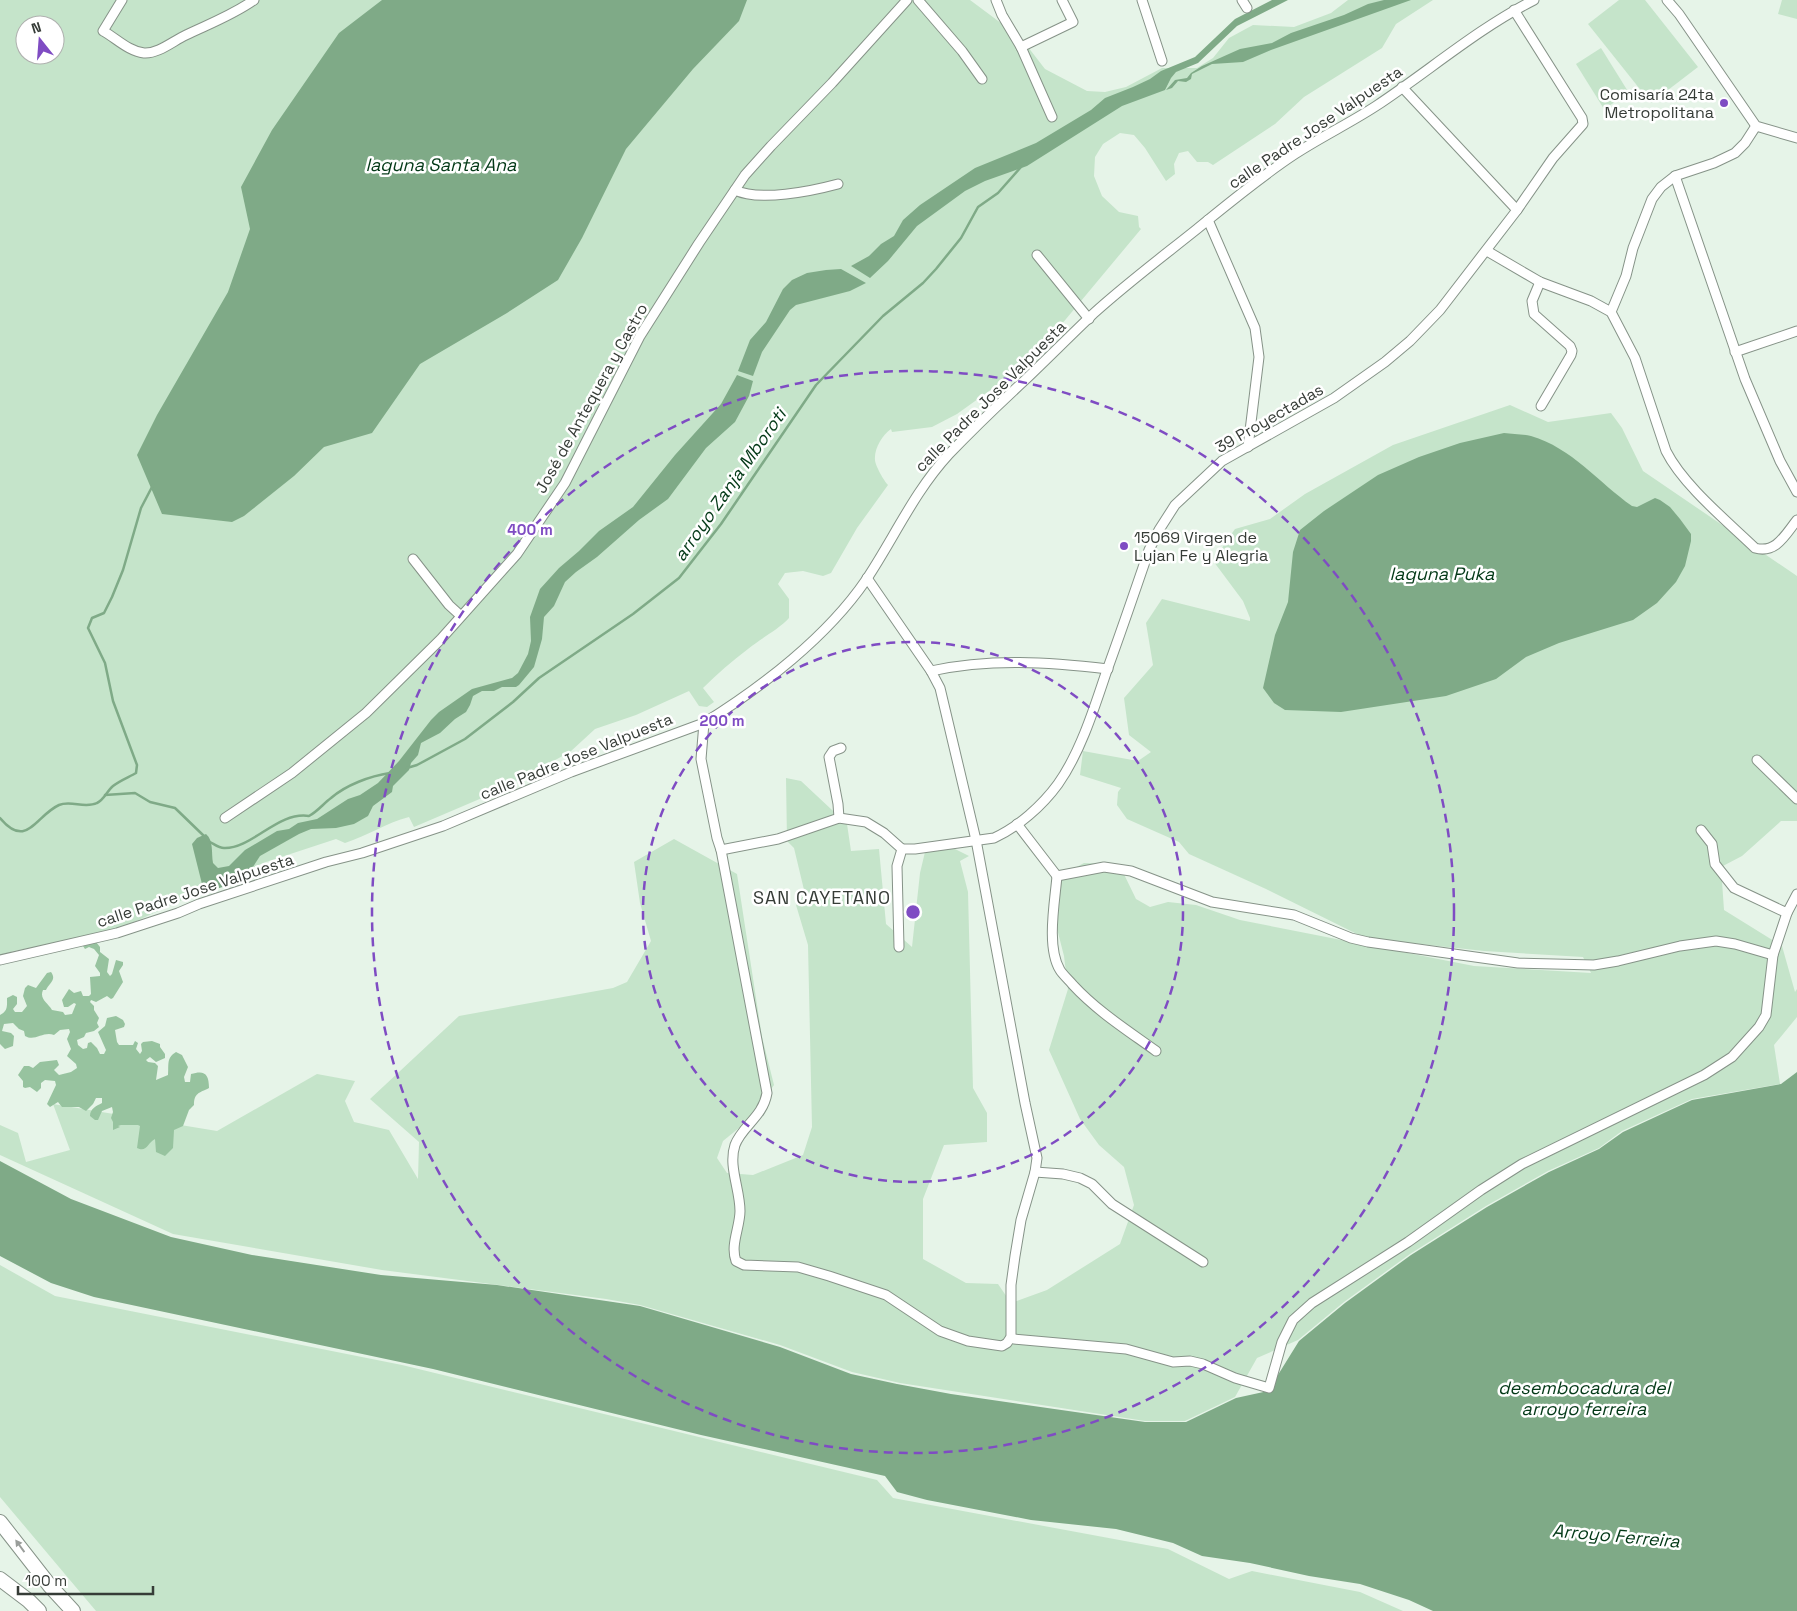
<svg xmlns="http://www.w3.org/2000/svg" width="1797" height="1611" font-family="'Space Grotesk',sans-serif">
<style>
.green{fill:#c5e4ca;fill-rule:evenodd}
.forest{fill:#97c39f}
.water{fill:#7faa87}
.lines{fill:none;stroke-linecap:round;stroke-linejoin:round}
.stream{stroke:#7faa87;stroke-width:2.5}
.minor-casing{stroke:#869388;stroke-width:11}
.trunk-casing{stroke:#869388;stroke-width:16}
.minor{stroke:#fff;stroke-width:9}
.trunk{stroke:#fff;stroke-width:14}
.oneway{fill:#9a9e9b}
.ring{fill:none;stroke:#7f4cc3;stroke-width:2.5;stroke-dasharray:9 6}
.poi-dot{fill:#7f4cc3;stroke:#fff;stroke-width:2}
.labels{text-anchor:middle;stroke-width:5;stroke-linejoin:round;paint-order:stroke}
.poi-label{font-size:16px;fill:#363c37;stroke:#fff;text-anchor:end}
.street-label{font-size:16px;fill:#363c37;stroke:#fff}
.water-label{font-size:18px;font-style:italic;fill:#033917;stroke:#fff}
.neighbourhood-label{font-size:18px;letter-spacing:1px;fill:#363c37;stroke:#fff}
.centre{fill:#7f4cc3;stroke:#fff;stroke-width:2.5}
.ring-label{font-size:15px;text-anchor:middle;font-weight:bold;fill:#7f4cc3;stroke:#fff;stroke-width:5;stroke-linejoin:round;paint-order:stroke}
</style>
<rect width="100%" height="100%" fill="#e6f4e8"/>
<!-- green -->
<g class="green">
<path d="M 0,0 L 970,0 L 1021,38 L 1045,69 L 1087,91 L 1105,92 L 1126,87 L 1162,68 L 1197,68 L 1213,58 L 1229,38 L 1253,25 L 1294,27 L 1331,13 L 1348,0 L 1433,0 L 1396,24 L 1382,48 L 1304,97 L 1275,124 L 1213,165 L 1208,162 L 1197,162 L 1188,151 L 1179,153 L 1174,164 L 1175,174 L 1166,181 L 1145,148 L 1134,135 L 1120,133 L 1103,144 L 1095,157 L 1094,176 L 1102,196 L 1119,212 L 1138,216 L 1139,227 L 1141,229 L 1061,325 L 1010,376 L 957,414 L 932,427 L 892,432 L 891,429 C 882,435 874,449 875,460 C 875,465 884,481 888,485 L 857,528 L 831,573 L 823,576 L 803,571 L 785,573 L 778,584 L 789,599 L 789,618 C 778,630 761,638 748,649 C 732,661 717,674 703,688 L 714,702 L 707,707 L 699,706 L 689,691 L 636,715 L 595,729 L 570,752 L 496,792 L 414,827 L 409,817 C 386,823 367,836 345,843 L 336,839 L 263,863 L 108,934 L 13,951 L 0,957 ZM 25,25 L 55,25 L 55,55 L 25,55 Z"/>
<path d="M 1619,0 L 1645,0 L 1698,67 L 1651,103 L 1588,24 Z"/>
<path d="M 1782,0 L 1797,0 L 1797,19 L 1778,14 Z"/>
<path d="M 1601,48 L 1629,93 L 1604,109 L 1576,64 Z"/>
<path d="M 1510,405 L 1548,422 L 1611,413 L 1622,428 L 1643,471 L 1797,576 L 1797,821 L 1781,821 L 1742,856 L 1721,867 L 1724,910 L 1782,946 L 1795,992 L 1797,989 L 1797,1017 L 1774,1045 L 1780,1084 L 1692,1099 L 1622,1131 L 1599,1148 L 1548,1171 L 1486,1206 L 1410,1254 L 1344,1302 L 1298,1340 L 1257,1358 L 1235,1397 L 1185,1421 L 1145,1421 L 900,1383 L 852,1372 L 780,1345 L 640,1305 L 606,1299 L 382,1270 L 173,1234 L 0,1155 L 0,1125 L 18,1133 L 26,1162 L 70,1150 L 53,1104 L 217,1131 L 317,1074 L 355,1081 L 345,1101 L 354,1122 L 389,1130 L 418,1179 L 419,1142 L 370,1099 L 459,1016 L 613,988 L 627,982 L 651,941 L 640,903 L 634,862 L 674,839 L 737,874 L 762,1037 L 774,1085 L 750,1119 L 723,1141 L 717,1158 L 727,1173 L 753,1175 L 803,1155 L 812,1127 L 808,945 L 796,905 L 805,894 L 794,848 L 787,841 L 786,778 L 801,781 L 847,824 L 851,851 L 879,849 L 886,924 L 912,947 L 920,873 L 925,852 L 951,847 L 969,856 L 960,861 L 968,892 L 973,1088 L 987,1113 L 987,1142 L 944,1145 L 923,1199 L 923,1259 L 966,1283 L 998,1284 L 1011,1303 L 1047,1290 L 1120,1244 L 1134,1205 L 1124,1167 L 1099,1145 L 1080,1119 L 1049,1050 L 1068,989 L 1064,956 L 1053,913 L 1052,894 L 1063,874 L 1084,863 L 1119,864 L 1136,899 L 1150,907 L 1168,902 L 1196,905 L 1240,920 L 1474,966 L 1591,973 L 1583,957 L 1484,951 L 1365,938 L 1266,889 L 1189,854 L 1179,842 L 1127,819 L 1117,805 L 1118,792 L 1121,788 L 1080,775 L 1083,751 L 1138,761 L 1151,752 L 1129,735 L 1124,698 L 1153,665 L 1146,623 L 1162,599 L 1250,621 L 1250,618 L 1243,601 L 1214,562 L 1225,543 L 1235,529 L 1270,519 L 1305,494 L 1393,445 Z"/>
<path d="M 0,1265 L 55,1296 L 402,1365 L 877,1480 L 893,1498 L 1168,1549 L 1229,1579 L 1252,1571 L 1360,1592 L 1403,1611 L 96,1611 L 0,1497 Z"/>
</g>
<!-- forest -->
<path class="forest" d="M 99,940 L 96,942 L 100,947 L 100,952 L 109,959 L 107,972 L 110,976 L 112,974 L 116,960 L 123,962 L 123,965 L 119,971 L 123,982 L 113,998 L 111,999 L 107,996 L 96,1002 L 91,1000 L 90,1002 L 94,1006 L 94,1010 L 99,1018 L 97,1023 L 99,1027 L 94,1031 L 86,1033 L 84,1037 L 77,1040 L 78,1045 L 83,1049 L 87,1048 L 88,1043 L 91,1042 L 97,1048 L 100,1054 L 104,1054 L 106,1050 L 98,1032 L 105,1026 L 107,1018 L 116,1016 L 123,1020 L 125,1024 L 124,1027 L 115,1030 L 117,1042 L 119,1045 L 133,1045 L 135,1041 L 138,1043 L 136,1049 L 140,1054 L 142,1051 L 141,1044 L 143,1042 L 152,1041 L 160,1044 L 160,1047 L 165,1054 L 165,1058 L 156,1062 L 150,1057 L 146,1060 L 148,1062 L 155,1063 L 158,1066 L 156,1080 L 168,1075 C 169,1065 166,1058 176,1052 L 182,1055 L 188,1067 L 184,1077 L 185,1082 L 190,1082 L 191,1074 C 204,1070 209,1073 209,1088 C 199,1093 194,1093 194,1105 L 189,1110 L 183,1126 L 174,1130 L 173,1148 L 165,1156 L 156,1152 L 155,1139 C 148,1142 147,1153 137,1148 L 140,1126 L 138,1125 L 121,1125 L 118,1126 L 120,1127 L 113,1130 L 113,1122 L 111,1118 L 113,1112 L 112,1107 L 102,1111 L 98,1120 L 95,1120 L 90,1116 C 90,1109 96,1106 102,1103 L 102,1098 L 96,1098 L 93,1104 L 86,1111 L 79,1107 L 62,1107 L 58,1102 L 50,1107 L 47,1104 L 56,1085 L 55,1081 L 45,1080 L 41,1083 L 41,1088 L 37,1092 L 30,1087 L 25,1088 L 23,1087 L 23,1081 L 18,1075 L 24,1066 L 29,1066 L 33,1068 L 40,1062 L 57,1060 L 59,1065 L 54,1070 L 59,1075 L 71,1072 L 77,1068 L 76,1064 L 67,1056 L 71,1049 L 67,1039 L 70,1032 L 69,1029 L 60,1030 L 54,1035 C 43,1031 35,1042 25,1036 L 24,1031 L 19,1029 L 13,1023 L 4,1024 L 2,1031 L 11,1033 L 14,1036 L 13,1046 L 5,1049 L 0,1044 L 0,1015 C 8,1011 7,1006 7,998 L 13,995 L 17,997 L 17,1004 L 13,1009 L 15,1012 L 22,1012 L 27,1006 L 23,996 L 25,988 L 28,985 L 36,988 L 47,973 L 51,972 C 57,980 49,983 46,990 L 43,990 C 39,999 48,1003 52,1010 L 63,1012 L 65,1015 L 72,1014 L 76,1004 L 74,1003 L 68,1007 L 64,1007 L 62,1000 L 69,989 L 74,993 L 81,991 L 83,996 L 89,996 L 91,994 L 90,977 L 100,976 L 100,973 L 95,966 L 99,955 L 94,949 L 89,947 L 85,949 L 83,946 Z"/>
<!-- water -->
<g class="water">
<path d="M 382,0 L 747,0 L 739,21 L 693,69 L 626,149 L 582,238 L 558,280 L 507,313 L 420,364 L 372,433 L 324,447 L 294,476 L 244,516 L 232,522 L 162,514 L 137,455 L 157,415 L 228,292 L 250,229 L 241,187 L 272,130 L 339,33 Z"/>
<path d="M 1272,0 L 1288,0 L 1237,26 L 1198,63 L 1176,72 L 1171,78 L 1165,90 L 1122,106 L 1027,166 L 985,181 L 965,191 L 917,226 L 888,261 L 870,278 L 851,266 L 869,256 L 881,244 L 894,236 L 903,220 L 920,205 L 975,168 L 1036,143 L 1091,110 L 1105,98 L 1133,87 L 1150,79 L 1161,71 L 1195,57 L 1235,19 Z"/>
<path d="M 1384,0 L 1411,0 L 1271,50 L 1243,62 L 1212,64 L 1192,74 L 1191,79 L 1186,82 L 1178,81 L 1172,88 L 1166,90 L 1175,80 L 1187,78 L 1191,73 L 1202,66 L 1240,49 L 1272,43 L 1291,33 L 1344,15 L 1368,4 Z"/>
<path d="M 841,269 L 866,283 L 850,291 L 796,305 L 790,310 L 762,352 L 753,376 L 738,371 L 750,340 L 766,322 L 783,289 L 792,280 L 807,273 L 826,270 Z"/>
<path d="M 737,375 L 753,381 L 749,396 L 735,422 L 706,448 L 668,499 L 639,520 L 597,557 L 576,572 L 565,582 L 554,606 L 544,617 L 542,639 L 534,667 L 519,685 L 516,687 L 502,687 L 494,691 L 482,691 L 473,696 L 470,705 L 466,712 L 455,719 L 440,733 L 421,743 L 418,755 L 411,763 L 409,770 L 393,786 L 392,792 L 373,806 L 368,816 L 354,824 L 336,828 L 311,829 L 299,834 L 260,856 L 249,873 L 232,884 L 210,891 L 202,884 L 192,844 L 197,838 L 206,834 C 214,841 211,853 213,863 L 218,868 L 229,866 L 245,850 L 277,831 L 289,829 L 298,823 L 317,819 L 348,799 L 360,795 L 378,783 L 399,761 L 431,720 L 439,712 L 472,689 L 512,678 L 518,673 L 528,654 L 531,641 L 530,617 L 540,589 L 559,568 L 579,551 L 599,531 L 633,507 L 675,455 L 721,404 Z"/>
<path d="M 1504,433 C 1512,434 1522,434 1531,436 C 1572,448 1598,482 1632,506 L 1637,507 L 1655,498 L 1660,500 L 1670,507 L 1680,519 L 1691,534 L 1691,541 L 1685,566 L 1676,582 L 1657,603 L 1633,620 L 1559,643 L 1526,657 L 1496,679 L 1446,696 L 1341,712 L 1285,710 L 1274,703 L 1263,688 L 1275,635 L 1288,602 L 1293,552 L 1300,530 L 1324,511 L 1378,475 L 1419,457 L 1460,443 Z"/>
<path d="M 1797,1072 L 1797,1611 L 1433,1611 L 1409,1600 L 1360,1584 L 1309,1576 L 1250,1563 L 1202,1556 L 1173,1543 L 1116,1529 L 1031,1520 L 927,1500 L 897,1492 L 885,1476 L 701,1435 L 433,1369 L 94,1297 L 51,1283 L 0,1256 L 0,1161 L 71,1199 L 171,1237 L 252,1255 L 381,1275 L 497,1285 L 640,1306 L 780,1347 L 851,1374 L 897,1384 L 951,1394 L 1145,1422 L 1186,1422 L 1236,1398 L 1268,1391 L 1299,1341 L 1345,1303 L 1411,1255 L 1487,1207 L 1549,1172 L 1599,1149 L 1623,1132 L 1692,1100 L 1781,1084 Z"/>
</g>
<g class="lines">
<!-- stream -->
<g class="stream">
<path d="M 407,768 L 417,765 L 465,739 L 513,702 L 539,678 L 633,614 L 679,578 L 721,524 L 816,385 L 883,316 L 923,283 L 936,269 L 961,238 L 978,207 L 998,193 L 1021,167"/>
<path d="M 105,795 L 135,793 L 150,802 L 175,808 L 204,836"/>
<path d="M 0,818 C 27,850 35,816 59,805 C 71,800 85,809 97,803 C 104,800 107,791 113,786 C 119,781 129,777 136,773 L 137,765 L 113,701 L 105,663 L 88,628 L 92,618 L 104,613 L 112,597 L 123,570 L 141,508 L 153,485"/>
<path d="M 210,842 C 214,844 219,848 224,848 C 252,849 278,811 309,816 C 318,811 323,804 331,798 C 346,785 370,776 390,773"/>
</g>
<defs>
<g id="minor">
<path d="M 122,0 L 103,31 C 116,38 128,51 144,53 C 158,54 173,41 186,35 C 209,24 233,15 254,0"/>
<path d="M 918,0 L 962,51 L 982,79"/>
<path d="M 996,0 L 1002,15 L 1021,47 L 1052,117"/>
<path d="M 1142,0 L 1162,61"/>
<path d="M 1242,0 L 1247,8"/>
<path d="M 1667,0 L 1679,14 L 1756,126 L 1797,138"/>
<path d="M 1021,47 L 1073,22 L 1062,0"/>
<path d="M 1402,87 L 1517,210"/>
<path d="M 1675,176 L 1745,379 L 1780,461 L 1797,492"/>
<path d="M 735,190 C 759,202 812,191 838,184"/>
<path d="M 1208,220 L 1255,328 L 1259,357 L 1248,447"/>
<path d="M 1487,251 L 1540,282 L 1591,301 L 1611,312 L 1635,358 L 1666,451 C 1683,485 1727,521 1755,548 C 1776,554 1785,535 1797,520"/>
<path d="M 1037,255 L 1089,319"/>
<path d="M 1540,282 L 1532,301 L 1534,314 L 1570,346 L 1572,351 L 1571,355 L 1541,406"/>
<path d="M 1611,312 L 1626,276 L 1633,248 L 1652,199 L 1661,187 L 1675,176 L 1714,163 L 1735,153 L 1745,143 L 1756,126"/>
<path d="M 1735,352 L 1797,331"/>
<path d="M 413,559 L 449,605 L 461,616"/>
<path d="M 931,671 C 990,658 1049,662 1108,669"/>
<path d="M 704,723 L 701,759 L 717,838 L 721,850 L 767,1093 C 763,1117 742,1126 735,1145 C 728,1166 740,1189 740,1211 C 740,1227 730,1245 736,1261 L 744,1265 L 798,1267 L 829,1276 L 886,1295 L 940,1331 L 968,1341 L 1002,1346 L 1007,1343 L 1011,1337 L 1011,1285 L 1015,1256 L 1021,1220 L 1035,1172 L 1037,1158 L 1025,1103 L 976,840 L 940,688 L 931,671 L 867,578"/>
<path d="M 1757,760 L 1797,799"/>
<path d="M 225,818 L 292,773 L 366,713 L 441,639 L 517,554 L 565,483 L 640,336 L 699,243 L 745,175 L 771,146 L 832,83 L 907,0"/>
<path d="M 839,818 L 838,804 L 829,757 L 833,751 L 841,748"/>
<path d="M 1017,824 L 1057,876 L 1104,867 L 1131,871 L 1212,902 L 1294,915 L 1351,938 L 1368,942 L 1518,963 L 1594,965 L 1618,961 L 1680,946 L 1716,941 L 1735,944 L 1773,955"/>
<path d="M 1701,830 L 1712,844 L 1715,864 L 1734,888 L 1787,913 L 1797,894"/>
<path d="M 721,850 L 778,839 L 839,818 L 866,822 L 884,833 L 902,849"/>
<path d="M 1057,876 C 1055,901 1046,947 1060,970 C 1063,975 1069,980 1073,985 C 1097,1011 1127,1030 1156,1051"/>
<path d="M 899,947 L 897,866 L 902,849 L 915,849 L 994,838 C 1018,827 1042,806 1058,784 C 1080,753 1094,709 1106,673 C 1121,632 1135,591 1149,550 L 1159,530 L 1175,505 L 1222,461 L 1334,398 L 1385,362 L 1410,341 L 1440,310 L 1517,210 L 1553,158 L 1583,124 L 1582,118 L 1514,10"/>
<path d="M 0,960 L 117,933 L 178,913 L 199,904 L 326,862 L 362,853 L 443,826 L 571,772 L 704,723 C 762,687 827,637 866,580 C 894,538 914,492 949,454 C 973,429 999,404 1025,380 C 1048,358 1070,336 1093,314 C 1126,284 1162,257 1197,229 C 1229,203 1260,177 1295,154 C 1321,137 1350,123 1376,106 C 1429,71 1477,29 1534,0"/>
<path d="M 1035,1172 L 1063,1174 L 1080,1178 L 1092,1184 L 1112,1204 L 1203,1262"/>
<path d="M 1011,1337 L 1014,1339 L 1126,1349 L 1173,1362 L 1190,1361 L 1203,1364 L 1235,1378 L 1269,1388 L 1282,1342 L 1293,1320 L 1312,1303 L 1408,1242 L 1481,1190 L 1522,1164 L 1704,1075 L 1732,1057 L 1759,1027 L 1766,1015 L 1773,955 L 1787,913"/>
</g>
<g id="trunk">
<path d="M 0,1522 L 50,1586 L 73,1611"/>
<path d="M 0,1579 L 29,1601 L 39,1611"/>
</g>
</defs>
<!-- minor casing -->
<use href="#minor" class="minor-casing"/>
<!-- trunk casing -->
<use href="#trunk" class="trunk-casing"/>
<!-- minor -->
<use href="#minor" class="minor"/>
<!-- trunk -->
<use href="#trunk" class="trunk"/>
</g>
<!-- one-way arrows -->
<defs><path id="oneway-solid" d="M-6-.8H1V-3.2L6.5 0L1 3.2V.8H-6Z" transform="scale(1.25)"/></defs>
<use class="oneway" href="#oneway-solid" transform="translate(20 1546) rotate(-126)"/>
<!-- distance rings -->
<g class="ring">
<circle cx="913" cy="912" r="270"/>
<circle cx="913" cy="912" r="541"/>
</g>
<!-- markers -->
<g class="poi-dot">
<circle cx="1724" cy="103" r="5"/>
<circle cx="1124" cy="546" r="5"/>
</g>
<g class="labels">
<!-- poi labels -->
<g class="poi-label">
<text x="1714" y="100">Comisaría 24ta<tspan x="1714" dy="18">Metropolitana</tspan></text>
<text x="1134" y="543" text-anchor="start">15069 Virgen de<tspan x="1134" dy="18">Lujan Fe y Alegria</tspan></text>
</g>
<!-- street labels -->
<g class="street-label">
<text transform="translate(1315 127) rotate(-34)" y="6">calle Padre Jose Valpuesta</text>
<text transform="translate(990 396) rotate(-45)" y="6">calle Padre Jose Valpuesta</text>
<text transform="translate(591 398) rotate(-61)" y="6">José de Antequera y Castro</text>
<text transform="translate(1269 418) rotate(-30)" y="6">39 Proyectadas</text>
<text transform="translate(576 756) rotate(-22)" y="6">calle Padre Jose Valpuesta</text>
<text transform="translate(195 890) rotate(-18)" y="6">calle Padre Jose Valpuesta</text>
</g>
<!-- water labels -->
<g class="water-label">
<text x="441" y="171">laguna Santa Ana</text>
<text transform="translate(730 485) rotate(-55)" y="6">arroyo Zanja Mboroti</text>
<text x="1442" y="580">laguna Puka</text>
<text x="1584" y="1394">desembocadura del<tspan x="1584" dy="21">arroyo ferreira</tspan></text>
<text transform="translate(1616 1536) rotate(5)" y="6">Arroyo Ferreira</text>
</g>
<!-- neighbourhood labels -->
<g class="neighbourhood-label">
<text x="822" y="904">SAN CAYETANO</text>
</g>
</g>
<circle cx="913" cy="912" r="8" class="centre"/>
<g class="ring-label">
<text x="530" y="535">400 m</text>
<text x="722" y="726">200 m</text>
</g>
<!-- north arrow -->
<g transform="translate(40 40) rotate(343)"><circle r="24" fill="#ffffff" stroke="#afb1af"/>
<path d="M0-4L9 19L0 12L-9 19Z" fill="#7f4cc3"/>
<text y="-8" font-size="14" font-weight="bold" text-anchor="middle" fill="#363c37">N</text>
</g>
<!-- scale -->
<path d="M18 1586v8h135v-8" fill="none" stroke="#363c37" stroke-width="2.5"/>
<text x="25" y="1586" font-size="15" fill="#363c37" stroke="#ffffff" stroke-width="4" paint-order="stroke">100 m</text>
</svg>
